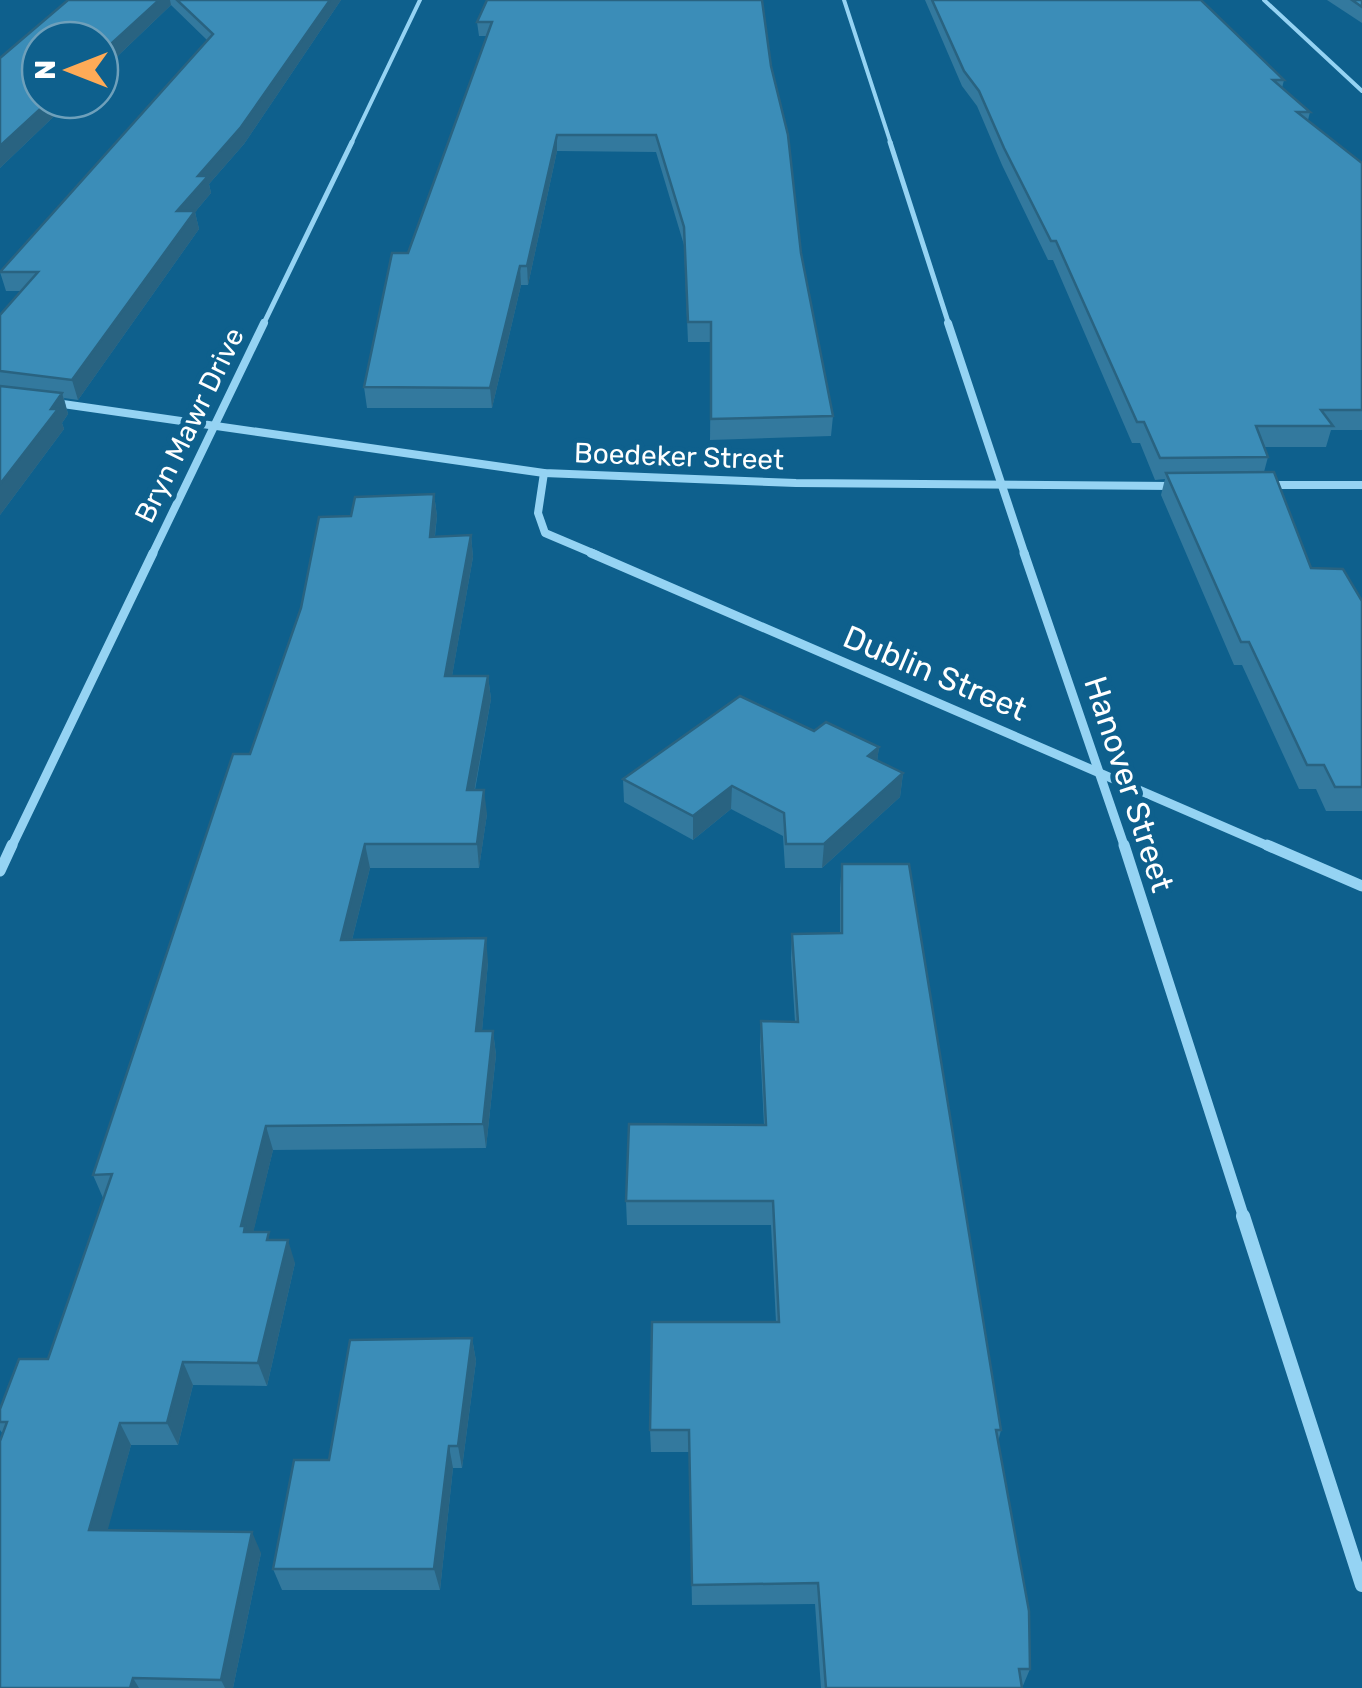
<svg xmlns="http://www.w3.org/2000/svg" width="1362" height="1688" font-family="Rubik,sans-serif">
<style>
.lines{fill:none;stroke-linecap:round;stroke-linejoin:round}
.street-far5{stroke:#95d3f3;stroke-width:4}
.street-far4{stroke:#95d3f3;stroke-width:5}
.street-far3{stroke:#95d3f3;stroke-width:8}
.street-far2{stroke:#95d3f3;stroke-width:9}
.street-far1{stroke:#95d3f3;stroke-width:11}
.street{stroke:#95d3f3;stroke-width:14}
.wall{fill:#33799e}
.shaded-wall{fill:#296381}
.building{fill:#3b8db8;stroke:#296381;stroke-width:2.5}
.labels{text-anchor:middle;stroke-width:10;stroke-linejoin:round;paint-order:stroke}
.far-street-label{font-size:28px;fill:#fff;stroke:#0e608d}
.street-label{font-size:32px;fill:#fff;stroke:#0e608d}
</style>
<rect width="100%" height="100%" fill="#0e608d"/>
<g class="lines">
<!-- street-far5 -->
<g class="street-far5">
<path d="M 844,0 L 891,144"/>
<path d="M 1264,0 L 1362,91"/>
<path d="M 351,144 L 420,0"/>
</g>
<!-- street-far4 -->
<g class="street-far4">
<path d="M 890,142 L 949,325"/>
<path d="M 263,325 L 352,142"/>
</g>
<!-- street-far3 -->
<g class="street-far3">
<path d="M 948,323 L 1025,555"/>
<path d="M 56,403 L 544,473 L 796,483 L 1173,486"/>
<path d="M 544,473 L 538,513 L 545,533 L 597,555"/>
<path d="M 1265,485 L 1362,485"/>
<path d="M 152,555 L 264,323"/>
</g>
<!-- street-far2 -->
<g class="street-far2">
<path d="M 591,553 L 1273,848"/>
<path d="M 1024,553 L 1125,848"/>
<path d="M 11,848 L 153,553"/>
</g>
<!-- street-far1 -->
<g class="street-far1">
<path d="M 1124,845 L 1244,1218"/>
<path d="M 1267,845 L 1362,886"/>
<path d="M 0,871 L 12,845"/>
</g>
<!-- street -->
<path class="street" d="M 1243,1216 L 1362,1585"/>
</g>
<!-- wall -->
<g class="wall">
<path d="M 68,0 L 341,0 L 244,144 L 209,184 L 211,193 L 195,212 L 199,229 L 78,400 L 64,398 L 68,414 L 62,423 L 64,429 L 0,515 L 0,315 L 22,291 L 6,291 L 0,272 L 207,40 L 171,5 L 100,73 L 100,40 L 71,100 L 0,168 L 0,58 Z"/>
<path d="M 487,0 L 771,66 L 801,253 L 833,416 L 831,436 L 710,440 L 711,342 L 688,342 L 684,245 L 656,152 L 557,151 L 528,285 L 521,285 L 492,408 L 367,408 L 364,387 L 408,253 L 487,36 L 479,36 L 477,22 Z"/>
<path d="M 925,0 L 1201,0 L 1284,80 L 1282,88 L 1310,112 L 1308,120 L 1362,163 L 1362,430 L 1331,430 L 1326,447 L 1264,447 L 1268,457 L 1264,472 L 1311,568 L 1362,601 L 1362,811 L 1326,811 L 1316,789 L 1299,789 L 1242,665 L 1234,665 L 1161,495 L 1165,479 L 1155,480 L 1140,443 L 1132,443 L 1053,260 L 1048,260 L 1002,165 L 977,106 L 962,86 Z"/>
<path d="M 1327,0 L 1362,0 L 1362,23 Z"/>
<path d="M 434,494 L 437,516 L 435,536 L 471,535 L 473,557 L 452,676 L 488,676 L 491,699 L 475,790 L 487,814 L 479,868 L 370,868 L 352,940 L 488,962 L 482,1031 L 493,1031 L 496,1055 L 486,1148 L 273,1150 L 253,1232 L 271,1240 L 295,1263 L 267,1386 L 193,1385 L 178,1445 L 131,1445 L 107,1530 L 261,1553 L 233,1688 L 0,1688 L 3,1434 L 0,1430 L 0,1409 L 48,1359 L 103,1198 L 93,1175 L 250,754 L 351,516 Z"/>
<path d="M 814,731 L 879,747 L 877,761 L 903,773 L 900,797 L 822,868 L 785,868 L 783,836 L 731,809 L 693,840 L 624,802 L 623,779 Z"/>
<path d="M 842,864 L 1001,1430 L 998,1442 L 1030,1669 L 1022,1688 L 821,1688 L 815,1604 L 692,1605 L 689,1452 L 651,1452 L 650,1430 L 776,1322 L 771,1225 L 627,1225 L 626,1201 L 764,1125 L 760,1046 L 761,1021 L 795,1022 L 791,958 L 792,934 L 840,933 L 840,888 Z"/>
<path d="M 472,1338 L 476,1361 L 462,1468 L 453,1468 L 440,1590 L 282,1590 L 273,1569 L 329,1460 Z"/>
</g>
<!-- shaded-wall -->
<g class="shaded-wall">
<path d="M 159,0 L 170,0 L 171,5 L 100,73 L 100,54 Z"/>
<path d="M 330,0 L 341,0 L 244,144 L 209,184 L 211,193 L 195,212 L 199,229 L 78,400 L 72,380 L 198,176 Z"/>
<path d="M 50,100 L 71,100 L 0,168 L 0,146 Z"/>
<path d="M 557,135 L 557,151 L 528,285 L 527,266 Z"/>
<path d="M 520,266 L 521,285 L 492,408 L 490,388 Z"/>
<path d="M 62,393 L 68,414 L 62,423 L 64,429 L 0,515 L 0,484 Z"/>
<path d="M 434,494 L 437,516 L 432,559 L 430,537 Z"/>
<path d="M 471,535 L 473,557 L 448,699 L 445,676 Z"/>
<path d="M 488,676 L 491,699 L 470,814 L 467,790 Z"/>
<path d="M 879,747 L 876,770 L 868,756 Z"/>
<path d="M 903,773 L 900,797 L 822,868 L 824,844 Z"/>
<path d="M 732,786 L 731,809 L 693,840 L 693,816 Z"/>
<path d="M 484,790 L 487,814 L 479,868 L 477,844 Z"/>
<path d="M 365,844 L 370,868 L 346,964 L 341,940 Z"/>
<path d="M 486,938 L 488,962 L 480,1055 L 476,1031 Z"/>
<path d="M 493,1031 L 496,1055 L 486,1148 L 483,1124 Z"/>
<path d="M 266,1126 L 273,1150 L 251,1242 L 241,1226 Z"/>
<path d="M 288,1240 L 295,1263 L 267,1386 L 258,1363 Z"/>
<path d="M 472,1338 L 476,1361 L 462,1468 L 458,1446 Z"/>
<path d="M 183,1362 L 193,1385 L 178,1445 L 167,1423 Z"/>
<path d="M 120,1423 L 131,1445 L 102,1551 L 89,1530 Z"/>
<path d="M 449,1446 L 453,1468 L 440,1590 L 434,1569 Z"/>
<path d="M 252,1532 L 261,1553 L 233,1688 L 225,1688 L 221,1680 Z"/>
<path d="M 133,1678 L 139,1688 L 130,1688 Z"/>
</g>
<!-- building -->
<g class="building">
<path d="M 68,0 L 159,0 L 100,54 L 100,40 L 40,40 L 40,100 L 50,100 L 0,146 L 0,58 Z"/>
<path d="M 177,0 L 330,0 L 241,127 L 198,176 L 208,176 L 177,211 L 195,211 L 72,380 L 0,371 L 0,315 L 38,272 L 0,272 L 213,34 Z"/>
<path d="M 487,0 L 762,0 L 771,66 L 788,135 L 801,253 L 833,416 L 711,419 L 711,322 L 688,322 L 684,227 L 656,135 L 557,135 L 527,266 L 520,266 L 490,388 L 364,387 L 392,253 L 408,253 L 492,22 L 477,22 Z"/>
<path d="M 932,0 L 1201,0 L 1284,80 L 1273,80 L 1310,112 L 1297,112 L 1362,163 L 1362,410 L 1321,410 L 1333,426 L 1256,426 L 1268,457 L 1160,458 L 1144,422 L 1137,422 L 1056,241 L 1051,241 L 1004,148 L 979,91 L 964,71 Z"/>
<path d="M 1352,0 L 1362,0 L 1362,7 Z"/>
<path d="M 0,386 L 62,393 L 51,409 L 58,409 L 0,484 Z"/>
<path d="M 1274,472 L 1311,568 L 1343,569 L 1362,601 L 1362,787 L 1335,787 L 1324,765 L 1307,765 L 1249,642 L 1241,642 L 1166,473 Z"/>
<path d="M 434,494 L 430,537 L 471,535 L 445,676 L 488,676 L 467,790 L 484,790 L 477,844 L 365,844 L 341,940 L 486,938 L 476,1031 L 493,1031 L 483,1124 L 266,1126 L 241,1226 L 245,1226 L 244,1232 L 269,1232 L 267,1240 L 288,1240 L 258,1363 L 183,1362 L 167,1423 L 120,1423 L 89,1530 L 252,1532 L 221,1680 L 133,1678 L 130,1688 L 0,1688 L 0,1441 L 7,1422 L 0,1422 L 0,1409 L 19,1359 L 48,1359 L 112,1174 L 93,1175 L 233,754 L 250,754 L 301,608 L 319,517 L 351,516 L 355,497 Z"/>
<path d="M 740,696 L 814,731 L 826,722 L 879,747 L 868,756 L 903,773 L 824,844 L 786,844 L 784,813 L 732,786 L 693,816 L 623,779 Z"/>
<path d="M 842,864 L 909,864 L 1001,1430 L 996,1430 L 1029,1611 L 1030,1669 L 1019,1669 L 1022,1688 L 826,1688 L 818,1583 L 692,1585 L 689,1430 L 650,1430 L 652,1322 L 779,1322 L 773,1201 L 626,1201 L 629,1124 L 766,1125 L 761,1021 L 798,1022 L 792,934 L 842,933 Z"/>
<path d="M 472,1338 L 458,1446 L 449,1446 L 434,1569 L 273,1569 L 294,1460 L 329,1460 L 350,1340 Z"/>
</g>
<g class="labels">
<!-- far-street labels -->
<g class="far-street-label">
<text transform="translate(189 425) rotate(-64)" y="10">Bryn Mawr Drive</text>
<text transform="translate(679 456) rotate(2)" y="10">Boedeker Street</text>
</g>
<!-- street labels -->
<g class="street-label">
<text transform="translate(935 673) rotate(23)" y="11">Dublin Street</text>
<text transform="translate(1129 784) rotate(72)" y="11">Hanover Street</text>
</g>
</g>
<!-- north arrow -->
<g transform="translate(70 70) rotate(270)"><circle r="48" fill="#0e608d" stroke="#6ea0bb" stroke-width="2.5"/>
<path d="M0-8L18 38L0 25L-18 38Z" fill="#ffab57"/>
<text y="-15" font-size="28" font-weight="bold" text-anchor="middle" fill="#ffffff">N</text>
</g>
</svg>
